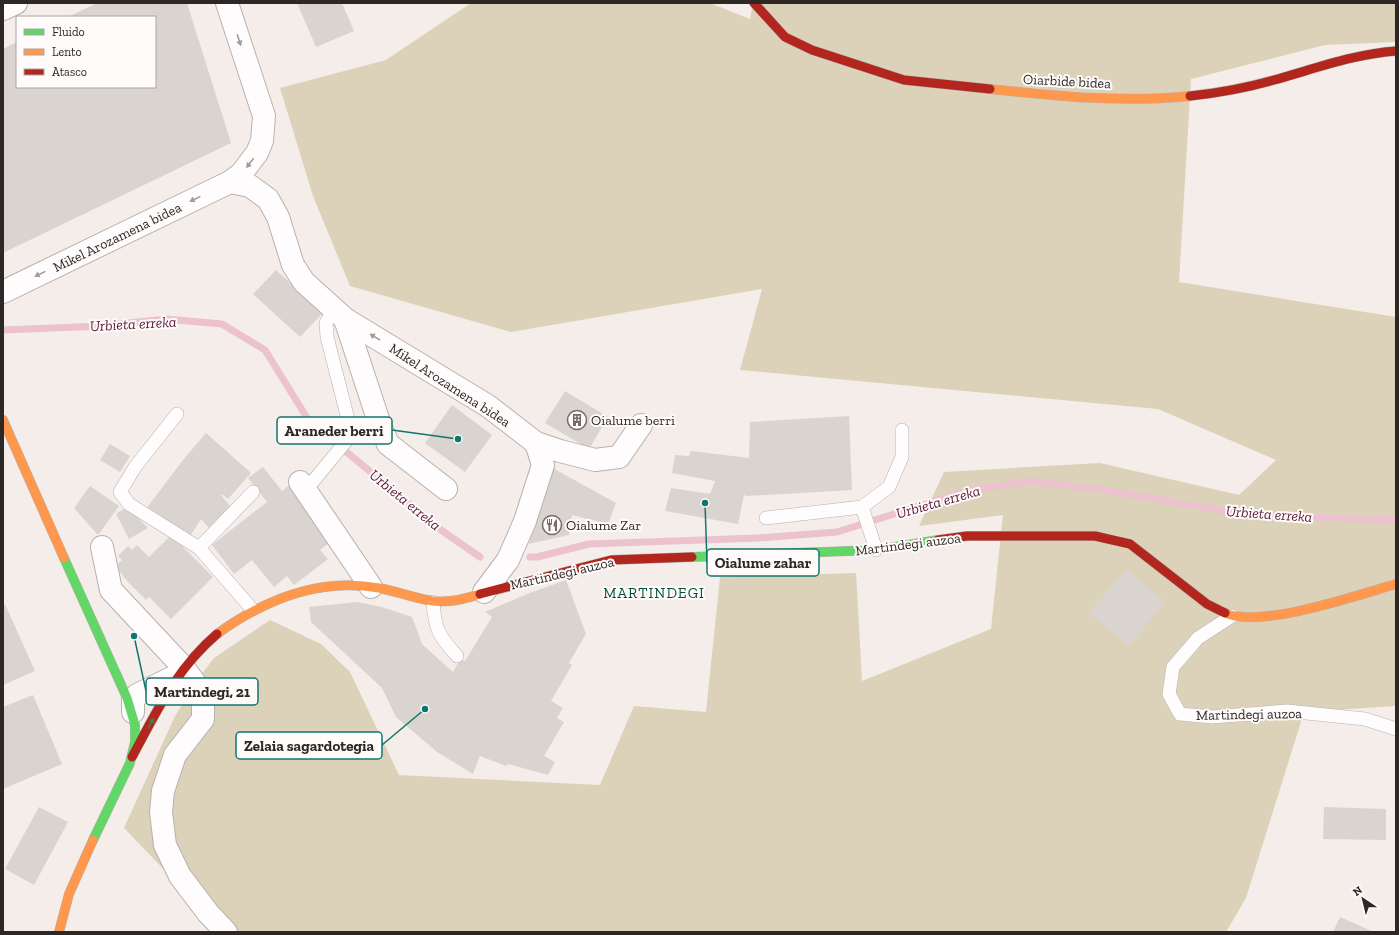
<svg xmlns="http://www.w3.org/2000/svg" width="1399" height="935" font-family="'Zilla Slab',serif">
<style>
.green{fill:#dcd2b9}
.lines{fill:none;stroke-linecap:round;stroke-linejoin:round}
.stream{stroke:#ebc2ce;stroke-width:7}
.building{fill:#dad4d0}
.lane-casing{stroke:#b7b1ae;stroke-width:14}
.street-casing{stroke:#b7b1ae;stroke-width:24}
.fast-casing{stroke:#b7b1ae;stroke-width:10}
.slow-casing{stroke:#b7b1ae;stroke-width:10}
.jam-casing{stroke:#b7b1ae;stroke-width:10}
.lane{stroke:#fefcfc;stroke-width:13}
.street{stroke:#fefcfc;stroke-width:22}
.fast{stroke:#63d668;stroke-width:9}
.slow{stroke:#ff974d;stroke-width:9}
.jam{stroke:#b3261e;stroke-width:9}
.oneway{fill:#a09c9b}
.oneway2{fill:#487e46}
.labels{text-anchor:middle;stroke-width:4;stroke-linejoin:round;paint-order:stroke}
.street-label{font-size:14px;fill:#2d2725;stroke:#fefbfa}
.poi-label{font-size:14px;fill:#2d2725;stroke:#fefbfa;text-anchor:start}
.water-label{font-size:15px;font-style:italic;fill:#5b1a38;stroke:#fefbfa}
.neighbourhood-label{font-size:15px;letter-spacing:1px;fill:#035037;stroke:#fefbfa}
.leader{fill:none;stroke:#0f766e;stroke-width:1.5}
.callout-dot{fill:#0f766e;stroke:#fefbfa;stroke-width:1.5}
.callout{fill:#fefbfa;stroke:#0f766e;stroke-width:1.5}
.callout-label{font-size:15px;text-anchor:middle;font-weight:bold;fill:#2d2725}
</style>
<rect width="100%" height="100%" fill="#f5ede9"/>
<!-- green -->
<path class="green" d="M 471,3 L 710,3 L 750,19 L 753,3 L 1396,3 L 1396,42 L 1325,45 L 1191,79 L 1179,282 L 1396,317 L 1396,706 L 1304,712 L 1246,898 L 1226,932 L 238,932 L 228,919 L 175,881 L 124,828 L 175,716 L 201,675 L 214,658 L 270,620 L 321,644 L 350,672 L 399,775 L 600,785 L 634,706 L 706,712 L 720,577 L 856,573 L 862,681 L 991,629 L 1003,515 L 919,526 L 944,472 L 1100,463 L 1239,495 L 1276,460 L 1158,409 L 740,370 L 762,289 L 511,332 L 350,286 L 313,196 L 280,88 L 386,60 Z"/>
<g class="lines">
<!-- stream -->
<g class="stream">
<path d="M 3,330 L 102,326 L 166,319 L 222,324 L 265,350 L 309,421 L 441,530 L 480,557"/>
<path d="M 530,557 L 537,557 L 589,544 L 758,538 L 837,532 L 967,491 L 1031,481 L 1112,491 L 1244,515 L 1396,520"/>
</g>
</g>
<!-- building -->
<g class="building">
<path d="M 97,3 L 187,3 L 231,143 L 3,253 L 3,49 L 17,42 L 17,87 L 155,87 L 155,17 L 68,17 Z"/>
<path d="M 297,3 L 342,3 L 354,31 L 316,47 Z"/>
<path d="M 276,270 L 323,313 L 300,337 L 253,294 Z"/>
<path d="M 565,391 L 608,417 L 589,449 L 545,423 Z"/>
<path d="M 452,405 L 492,435 L 465,472 L 425,443 Z"/>
<path d="M 849,416 L 852,490 L 747,496 L 744,495 L 738,524 L 665,511 L 671,488 L 710,494 L 715,481 L 672,473 L 675,455 L 689,456 L 691,451 L 749,458 L 750,422 Z"/>
<path d="M 206,433 L 251,473 L 228,499 L 222,494 L 221,495 L 233,510 L 209,528 L 201,519 L 189,538 L 146,509 L 183,460 Z"/>
<path d="M 110,444 L 130,456 L 120,472 L 100,460 Z"/>
<path d="M 549,466 L 616,503 L 608,524 L 572,515 L 569,535 L 529,544 L 538,503 Z"/>
<path d="M 263,467 L 282,491 L 293,482 L 337,537 L 320,550 L 328,559 L 294,585 L 287,576 L 274,587 L 252,560 L 234,574 L 212,545 L 267,502 L 248,478 Z"/>
<path d="M 90,486 L 119,506 L 98,535 L 74,508 Z"/>
<path d="M 127,507 L 148,528 L 129,539 L 116,514 Z"/>
<path d="M 171,535 L 213,577 L 171,619 L 149,597 L 146,600 L 126,580 L 116,566 L 122,560 L 118,556 L 128,546 L 132,550 L 137,545 L 149,557 Z"/>
<path d="M 1126,569 L 1165,602 L 1129,646 L 1089,613 Z"/>
<path d="M 566,580 L 586,634 L 569,663 L 572,665 L 551,701 L 563,708 L 557,718 L 564,722 L 544,756 L 555,762 L 548,775 L 508,764 L 506,766 L 480,756 L 473,774 L 437,752 L 396,717 L 382,688 L 311,622 L 309,607 L 357,602 L 382,607 L 412,617 L 422,644 L 453,672 L 460,659 L 465,661 L 492,617 L 485,612 L 527,594 Z"/>
<path d="M 5,604 L 35,671 L 3,685 L 3,605 Z"/>
<path d="M 33,695 L 62,764 L 3,789 L 3,707 Z"/>
<path d="M 39,807 L 68,822 L 34,885 L 5,869 Z"/>
<path d="M 1324,807 L 1386,809 L 1386,840 L 1323,839 Z"/>
<path d="M 1340,917 L 1374,932 L 1333,932 Z"/>
</g>
<g class="lines">
<defs>
<g id="lane">
<path d="M 177,414 L 135,467 L 120,492 L 129,504 L 199,548"/>
<path d="M 306,490 L 347,440 L 350,427 L 327,337 L 326,323 L 334,309"/>
<path d="M 766,518 L 862,507"/>
<path d="M 876,550 L 862,507 L 889,487 L 902,457 L 902,430"/>
<path d="M 433,602 C 435,629 438,635 457,656"/>
<path d="M 252,609 L 199,548 L 253,492"/>
<path d="M 1232,616 L 1198,638 L 1173,667 L 1169,694 L 1180,714 L 1212,717 L 1287,711 L 1365,719 L 1396,729"/>
</g>
<g id="street">
<path d="M 3,9 L 16,3"/>
<path d="M 230,182 L 250,186 L 268,199 L 278,217 L 293,265 L 304,282 L 345,319 L 488,406 L 536,443 L 543,465 L 525,521 L 508,560 L 484,592"/>
<path d="M 3,292 L 230,182 L 241,174 L 257,153 L 262,141 L 264,116 L 227,3"/>
<path d="M 345,319 L 381,428 L 388,444 L 446,489"/>
<path d="M 536,443 L 560,451 L 595,460 L 619,457 L 641,425"/>
<path d="M 300,482 L 371,587"/>
<path d="M 102,547 L 111,590 L 184,668 L 203,694 L 203,719 L 175,755 L 163,791 L 161,812 L 165,845 L 180,876 L 208,913 L 226,932"/>
<path d="M 133,712 L 133,700 L 137,695 L 178,675"/>
</g>
<g id="fast">
<path d="M 692,557 L 876,550 L 938,540"/>
<path d="M 64,558 L 127,698 L 135,725 L 135,742 L 130,763 L 93,840"/>
</g>
<g id="slow">
<path d="M 990,89 C 1056,96 1123,103 1190,96"/>
<path d="M 3,420 L 64,558"/>
<path d="M 1225,613 C 1260,629 1358,595 1396,584"/>
<path d="M 217,634 C 264,600 320,577 379,588 C 423,597 433,610 480,594"/>
<path d="M 59,932 L 69,894 L 93,840"/>
</g>
<g id="jam">
<path d="M 754,3 L 785,37 L 812,50 L 904,80 L 990,89"/>
<path d="M 1190,96 C 1218,93 1246,88 1274,80 C 1314,69 1354,54 1396,51"/>
<path d="M 938,540 L 967,536 L 1095,536 L 1130,544 L 1207,604 L 1225,613"/>
<path d="M 480,594 L 611,560 L 692,557"/>
<path d="M 132,757 C 157,711 176,669 217,634"/>
</g>
</defs>
<!-- lane casing -->
<use href="#lane" class="lane-casing"/>
<!-- street casing -->
<use href="#street" class="street-casing"/>
<!-- fast casing -->
<use href="#fast" class="fast-casing"/>
<!-- slow casing -->
<use href="#slow" class="slow-casing"/>
<!-- jam casing -->
<use href="#jam" class="jam-casing"/>
<!-- lane -->
<use href="#lane" class="lane"/>
<!-- street -->
<use href="#street" class="street"/>
<!-- fast -->
<use href="#fast" class="fast"/>
<!-- slow -->
<use href="#slow" class="slow"/>
<!-- jam -->
<use href="#jam" class="jam"/>
</g>
<!-- one-way arrows -->
<defs><path id="oneway-solid" d="M-6-.8H1V-3.2L6.5 0L1 3.2V.8H-6Z"/></defs>
<g class="oneway">
<use href="#oneway-solid" transform="translate(239 40) rotate(72)"/>
<use href="#oneway-solid" transform="translate(250 163) rotate(127)"/>
<use href="#oneway-solid" transform="translate(195 199) rotate(154)"/>
<use href="#oneway-solid" transform="translate(40 274) rotate(154)"/>
<use href="#oneway-solid" transform="translate(375 337) rotate(-149)"/>
</g>
<use class="oneway2" href="#oneway-solid" transform="translate(151 723) rotate(-61)"/>
<!-- icons -->
<defs>
<symbol id="building-ring" viewBox="-11 -11 22 22"><circle r="9.5" fill="#fefbfa" stroke="#736c6a" stroke-width="1.5"/><path d="M-4-6H4V6H1V3H-1V6H-4ZM-2.5-4.3h1.7v1.8h-1.7ZM.8-4.3h1.7v1.8H.8ZM-2.5-1h1.7V.8h-1.7ZM.8-1h1.7V.8H.8Z" fill="#736c6a"/></symbol>
<symbol id="restaurant-ring" viewBox="-11 -11 22 22"><circle r="9.5" fill="#fefbfa" stroke="#736c6a" stroke-width="1.5"/><path d="M-5-6h1v4h1v-4h1v4h1v-4h1v5L-1.5 .5V6h-2V.5L-5-1ZM5-6V6H3V1.5H1.5Q1.5-4 5-6Z" fill="#736c6a"/></symbol>
</defs>
<g fill-rule="evenodd">
<use href="#building-ring" x="566" y="409" width="22" height="22"/>
<use href="#restaurant-ring" x="541" y="514" width="22" height="22"/>
</g>
<g class="labels">
<!-- street labels -->
<g class="street-label">
<text transform="translate(1067 81) rotate(3)" y="5">Oiarbide bidea</text>
<text transform="translate(117 237) rotate(-26)" y="5">Mikel Arozamena bidea</text>
<text transform="translate(450 385) rotate(33)" y="5">Mikel Arozamena bidea</text>
<text transform="translate(908 544) rotate(-7)" y="5">Martindegi auzoa</text>
<text transform="translate(562 573) rotate(-13)" y="5">Martindegi auzoa</text>
<text transform="translate(1249 714) rotate(-1)" y="5">Martindegi auzoa</text>
</g>
<!-- poi labels -->
<g class="poi-label">
<text x="591" y="425">Oialume berri</text>
<text x="566" y="530">Oialume Zar</text>
</g>
<!-- water labels -->
<g class="water-label">
<text transform="translate(133 324) rotate(-3)" y="5">Urbieta erreka</text>
<text transform="translate(405 500) rotate(39)" y="5">Urbieta erreka</text>
<text transform="translate(938 502) rotate(-16)" y="5">Urbieta erreka</text>
<text transform="translate(1269 514) rotate(4)" y="5">Urbieta erreka</text>
</g>
<!-- neighbourhood labels -->
<g class="neighbourhood-label">
<text x="654" y="598">MARTINDEGI</text>
</g>
</g>
<!-- callouts -->
<path class="leader" d="M458 439L392 430M705 503L707 563M134 636L146 691M425 709L382 745"/>
<g class="callout-dot">
<circle cx="458" cy="439" r="4"/>
<circle cx="705" cy="503" r="4"/>
<circle cx="134" cy="636" r="4"/>
<circle cx="425" cy="709" r="4"/>
</g>
<g class="callout">
<rect x="277" y="417" width="115" height="27" rx="4"/>
<rect x="707" y="549" width="112" height="27" rx="4"/>
<rect x="146" y="678" width="112" height="27" rx="4"/>
<rect x="236" y="732" width="146" height="27" rx="4"/>
</g>
<g class="callout-label">
<text x="334" y="436">Araneder berri</text>
<text x="763" y="568">Oialume zahar</text>
<text x="202" y="697">Martindegi, 21</text>
<text x="309" y="751">Zelaia sagardotegia</text>
</g>
<!-- border -->
<rect width="1399" height="935" fill="none" stroke="#2d2725" stroke-width="8"/>
<!-- legend -->
<rect x="16" y="16" width="140" height="72" fill="#fefbfa" stroke="#aaa6a5"/>
<rect x="24" y="29" width="20" height="6" fill="#63d668" stroke="#aaa6a5"/>
<text x="52" y="36" font-size="12" fill="#2d2725">Fluido</text>
<rect x="24" y="49" width="20" height="6" fill="#ff974d" stroke="#aaa6a5"/>
<text x="52" y="56" font-size="12" fill="#2d2725">Lento</text>
<rect x="24" y="69" width="20" height="6" fill="#b3261e" stroke="#aaa6a5"/>
<text x="52" y="76" font-size="12" fill="#2d2725">Atasco</text>
<!-- north arrow -->
<g transform="translate(1363 899) rotate(325)" stroke="#fefbfa" stroke-width="3" paint-order="stroke">
<path d="M0-3L7 15L0 10L-7 15Z" fill="#2d2725"/>
<text y="-6" font-size="11" font-weight="bold" text-anchor="middle" fill="#2d2725">N</text>
</g>
</svg>
